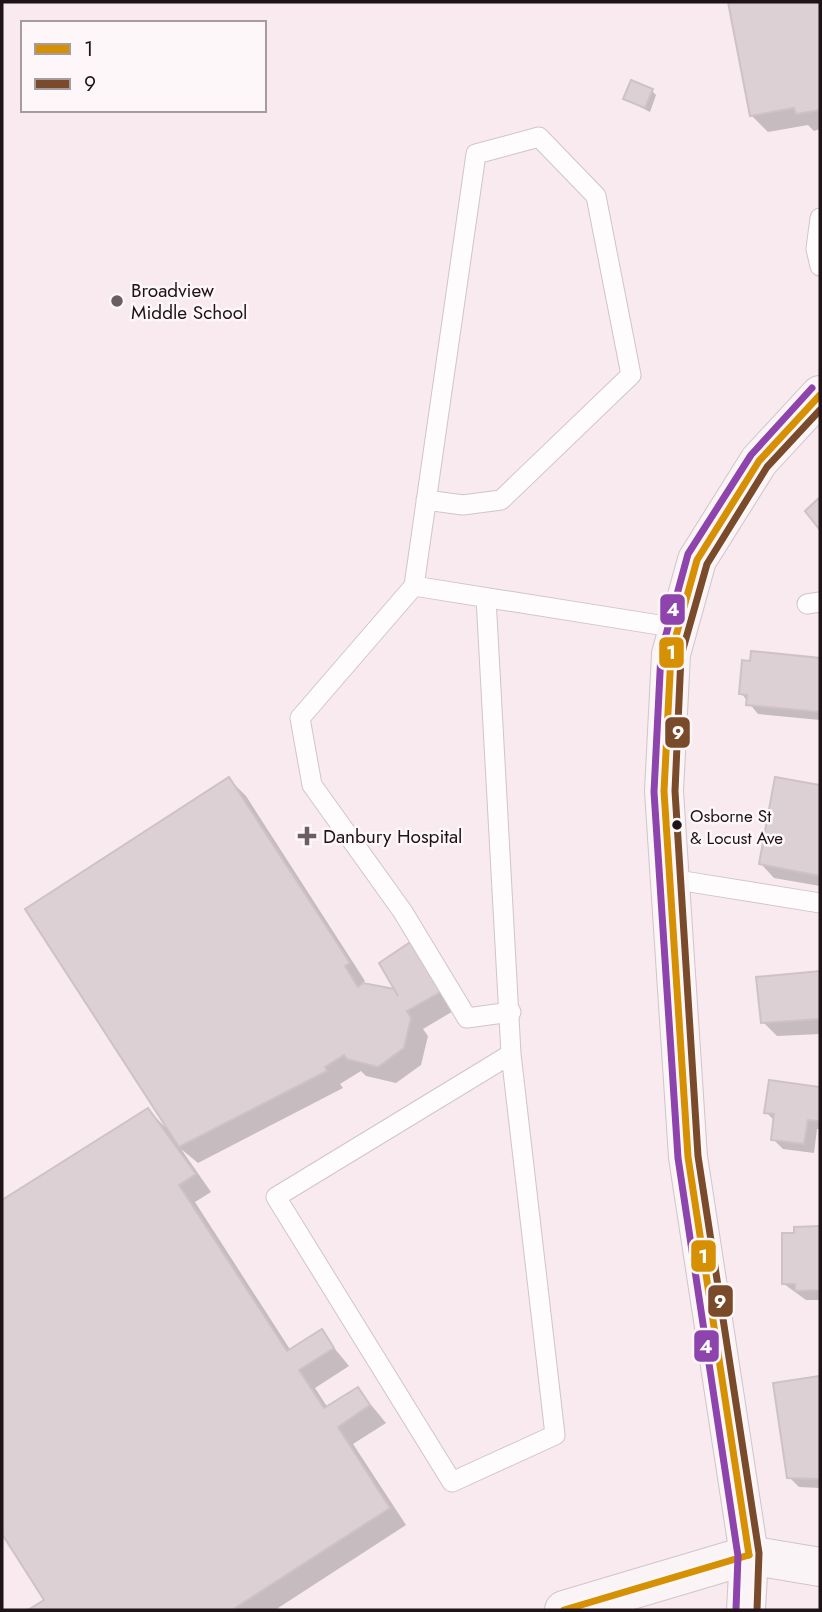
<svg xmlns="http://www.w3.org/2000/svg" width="822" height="1612" font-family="Jost,sans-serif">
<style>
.shadow{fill:#0003}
.building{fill:#ddd0d4;stroke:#cec2c5;stroke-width:2}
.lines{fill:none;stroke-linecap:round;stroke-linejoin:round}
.lane-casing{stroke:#d0c5c8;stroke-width:21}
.secondary-casing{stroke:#d0c5c8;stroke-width:40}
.lane{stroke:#fefcfc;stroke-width:19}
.secondary{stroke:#faf4f6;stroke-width:38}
.bus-1-casing{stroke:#fef7f9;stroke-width:12}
.bus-2-casing{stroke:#fef7f9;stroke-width:12}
.bus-3-casing{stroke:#fef7f9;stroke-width:12}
.bus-1{stroke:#d69003;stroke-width:7}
.bus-2{stroke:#7a4b2a;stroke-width:7}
.bus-3{stroke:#8e44ad;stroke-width:7}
.poi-dot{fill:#6a5e62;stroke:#fef7f9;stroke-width:2.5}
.bus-dot{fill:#1e1317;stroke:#fef7f9;stroke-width:2.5}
.labels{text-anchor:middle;stroke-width:5;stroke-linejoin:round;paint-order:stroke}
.bus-label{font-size:17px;fill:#1e1317;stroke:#fef7f9;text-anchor:start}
.poi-label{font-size:19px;fill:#1e1317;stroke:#fef7f9;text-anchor:start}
.line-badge{stroke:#fef7f9;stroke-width:2.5}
.badge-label{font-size:19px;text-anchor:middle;font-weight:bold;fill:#fff}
</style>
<rect width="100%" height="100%" fill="#f8eaee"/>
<!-- shadow -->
<g class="shadow">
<path d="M 730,2 L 820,2 L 820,129 L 814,131 L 808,125 L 768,132 L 751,115 Z"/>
<path d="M 652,91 L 656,95 L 650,112 L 625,99 Z"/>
<path d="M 753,653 L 820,661 L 820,720 L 758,714 L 741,693 Z"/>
<path d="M 229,779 L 246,796 L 365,981 L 360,985 L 393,991 L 399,997 L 412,943 L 460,1007 L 423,1029 L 428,1036 L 421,1065 L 396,1083 L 366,1076 L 361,1071 L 340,1084 L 343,1088 L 198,1163 L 181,1149 L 211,1192 L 195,1202 L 291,1351 L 321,1332 L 349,1366 L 315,1388 L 328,1408 L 358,1389 L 386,1423 L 353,1444 L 406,1525 L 275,1610 L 31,1610 L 47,1600 L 2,1531 L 2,1202 L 148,1110 L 169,1131 Z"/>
<path d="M 776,779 L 820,787 L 820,886 L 774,878 L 761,864 Z"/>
<path d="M 820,972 L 820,1034 L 777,1036 L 763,1022 L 758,978 Z"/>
<path d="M 770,1082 L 820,1087 L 820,1129 L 817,1129 L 814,1153 L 783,1149 L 773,1139 L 775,1121 L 766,1112 Z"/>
<path d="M 796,1228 L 820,1228 L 820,1300 L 806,1300 L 784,1284 Z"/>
<path d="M 820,1378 L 820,1488 L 799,1487 L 789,1477 L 775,1385 Z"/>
</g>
<!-- building -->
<g class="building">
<path d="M 728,2 L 820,2 L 820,110 L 796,114 L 794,108 L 750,116 Z"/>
<path d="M 631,80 L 653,89 L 645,108 L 623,99 Z"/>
<path d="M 819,498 L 820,500 L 820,530 L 805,511 Z"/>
<path d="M 751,651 L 820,658 L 820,712 L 746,705 L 747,695 L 739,694 L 742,660 L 750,661 Z"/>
<path d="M 229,777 L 350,963 L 345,966 L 358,987 L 363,983 L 394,989 L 398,996 L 379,963 L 412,941 L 444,990 L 407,1011 L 411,1018 L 404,1048 L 378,1067 L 347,1059 L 344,1055 L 325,1067 L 327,1071 L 179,1147 L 25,909 Z"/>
<path d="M 775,777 L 820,785 L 820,876 L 759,864 Z"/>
<path d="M 820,971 L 820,1019 L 761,1023 L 756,977 Z"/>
<path d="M 769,1080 L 820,1087 L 820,1121 L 808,1120 L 804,1144 L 771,1140 L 774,1114 L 764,1113 Z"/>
<path d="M 148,1108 L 196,1174 L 179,1185 L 287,1351 L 322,1329 L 334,1348 L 299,1370 L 324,1408 L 358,1387 L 370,1405 L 338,1427 L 390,1508 L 232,1610 L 28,1610 L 44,1600 L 2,1534 L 2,1200 Z"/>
<path d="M 820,1226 L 820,1290 L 795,1291 L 795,1284 L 782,1284 L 782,1233 L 794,1233 L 794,1227 Z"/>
<path d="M 820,1376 L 820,1479 L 787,1478 L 773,1383 Z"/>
</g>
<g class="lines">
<defs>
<g id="lane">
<path d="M 820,218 L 816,249 L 820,266"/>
<path d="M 414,586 L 476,154 L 539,137 L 596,196 L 631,375 L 501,500 L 463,505 L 426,500"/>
<path d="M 486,598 L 511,1054 L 555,1435 L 452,1482 L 276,1197 L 511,1054"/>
<path d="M 807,604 L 820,602"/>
<path d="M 671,879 L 820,903"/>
<path d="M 511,1012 L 467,1018 L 403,912 L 312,785 L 300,718 L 414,586 L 678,628"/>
</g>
<g id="secondary">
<path d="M 564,1610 L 749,1555 L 820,1567"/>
<path d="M 746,1610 L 749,1555 L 688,1157 L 664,791 L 671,654 L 697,560 L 759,461 L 820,395"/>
</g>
</defs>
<!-- lane casing -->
<use href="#lane" class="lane-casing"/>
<!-- secondary casing -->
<use href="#secondary" class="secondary-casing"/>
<!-- lane -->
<use href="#lane" class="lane"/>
<!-- secondary -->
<use href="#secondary" class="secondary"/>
<defs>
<g id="bus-1">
<path d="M 749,1555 L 688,1157 L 664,791 L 671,654 L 697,560 L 759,461 L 820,395"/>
<path d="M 564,1610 L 749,1555"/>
</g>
<path id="bus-2" d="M 757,1610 L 759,1553 L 698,1156 L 675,791 L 681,656 L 707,564 L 767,467 L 820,410"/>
<path id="bus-3" d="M 736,1609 L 738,1556 L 678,1158 L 654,792 L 661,653 L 688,554 L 751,455 L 812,388"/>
</defs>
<!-- bus-1 casing -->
<use href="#bus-1" class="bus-1-casing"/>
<!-- bus-2 casing -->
<use href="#bus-2" class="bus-2-casing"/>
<!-- bus-3 casing -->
<use href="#bus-3" class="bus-3-casing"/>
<!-- bus-1 -->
<use href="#bus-1" class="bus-1"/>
<!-- bus-2 -->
<use href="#bus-2" class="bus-2"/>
<!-- bus-3 -->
<use href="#bus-3" class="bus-3"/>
</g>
<!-- markers -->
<g class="poi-dot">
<circle cx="117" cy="301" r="7"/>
<path d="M303.5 825.5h7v7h7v7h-7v7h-7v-7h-7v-7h7z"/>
</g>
<circle class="bus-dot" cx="677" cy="825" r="6"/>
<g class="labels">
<!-- bus labels -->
<g class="bus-label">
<text x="690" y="822">Osborne St<tspan x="690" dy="22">&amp; Locust Ave</tspan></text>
</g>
<!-- poi labels -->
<g class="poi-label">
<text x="131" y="297">Broadview<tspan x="131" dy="22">Middle School</tspan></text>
<text x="323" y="843">Danbury Hospital</text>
</g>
</g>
<g class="line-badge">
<rect x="659" y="593" width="27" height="33" rx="7" fill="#8e44ad"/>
<rect x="658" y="636" width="27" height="33" rx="7" fill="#d69003"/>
<rect x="664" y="716" width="27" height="33" rx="7" fill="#7a4b2a"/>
<rect x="690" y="1239" width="27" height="34" rx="7" fill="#d69003"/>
<rect x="707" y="1284" width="27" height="34" rx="7" fill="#7a4b2a"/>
<rect x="693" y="1329" width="27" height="34" rx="7" fill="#8e44ad"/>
</g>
<g class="badge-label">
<text x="673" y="616">4</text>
<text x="671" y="659">1</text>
<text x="678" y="739">9</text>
<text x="703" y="1263">1</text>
<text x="720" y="1308">9</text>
<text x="706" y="1353">4</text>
</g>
<!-- border -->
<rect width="822" height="1612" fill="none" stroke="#1e1317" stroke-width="7"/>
<!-- legend -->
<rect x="21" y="21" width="245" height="91" fill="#fef7f9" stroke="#a49c9f" stroke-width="2"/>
<rect x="35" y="44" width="35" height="10" fill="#d69003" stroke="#a49c9f" stroke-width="2"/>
<text x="84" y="56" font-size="21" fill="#1e1317">1</text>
<rect x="35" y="79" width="35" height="10" fill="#7a4b2a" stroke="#a49c9f" stroke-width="2"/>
<text x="84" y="91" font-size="21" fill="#1e1317">9</text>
</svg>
